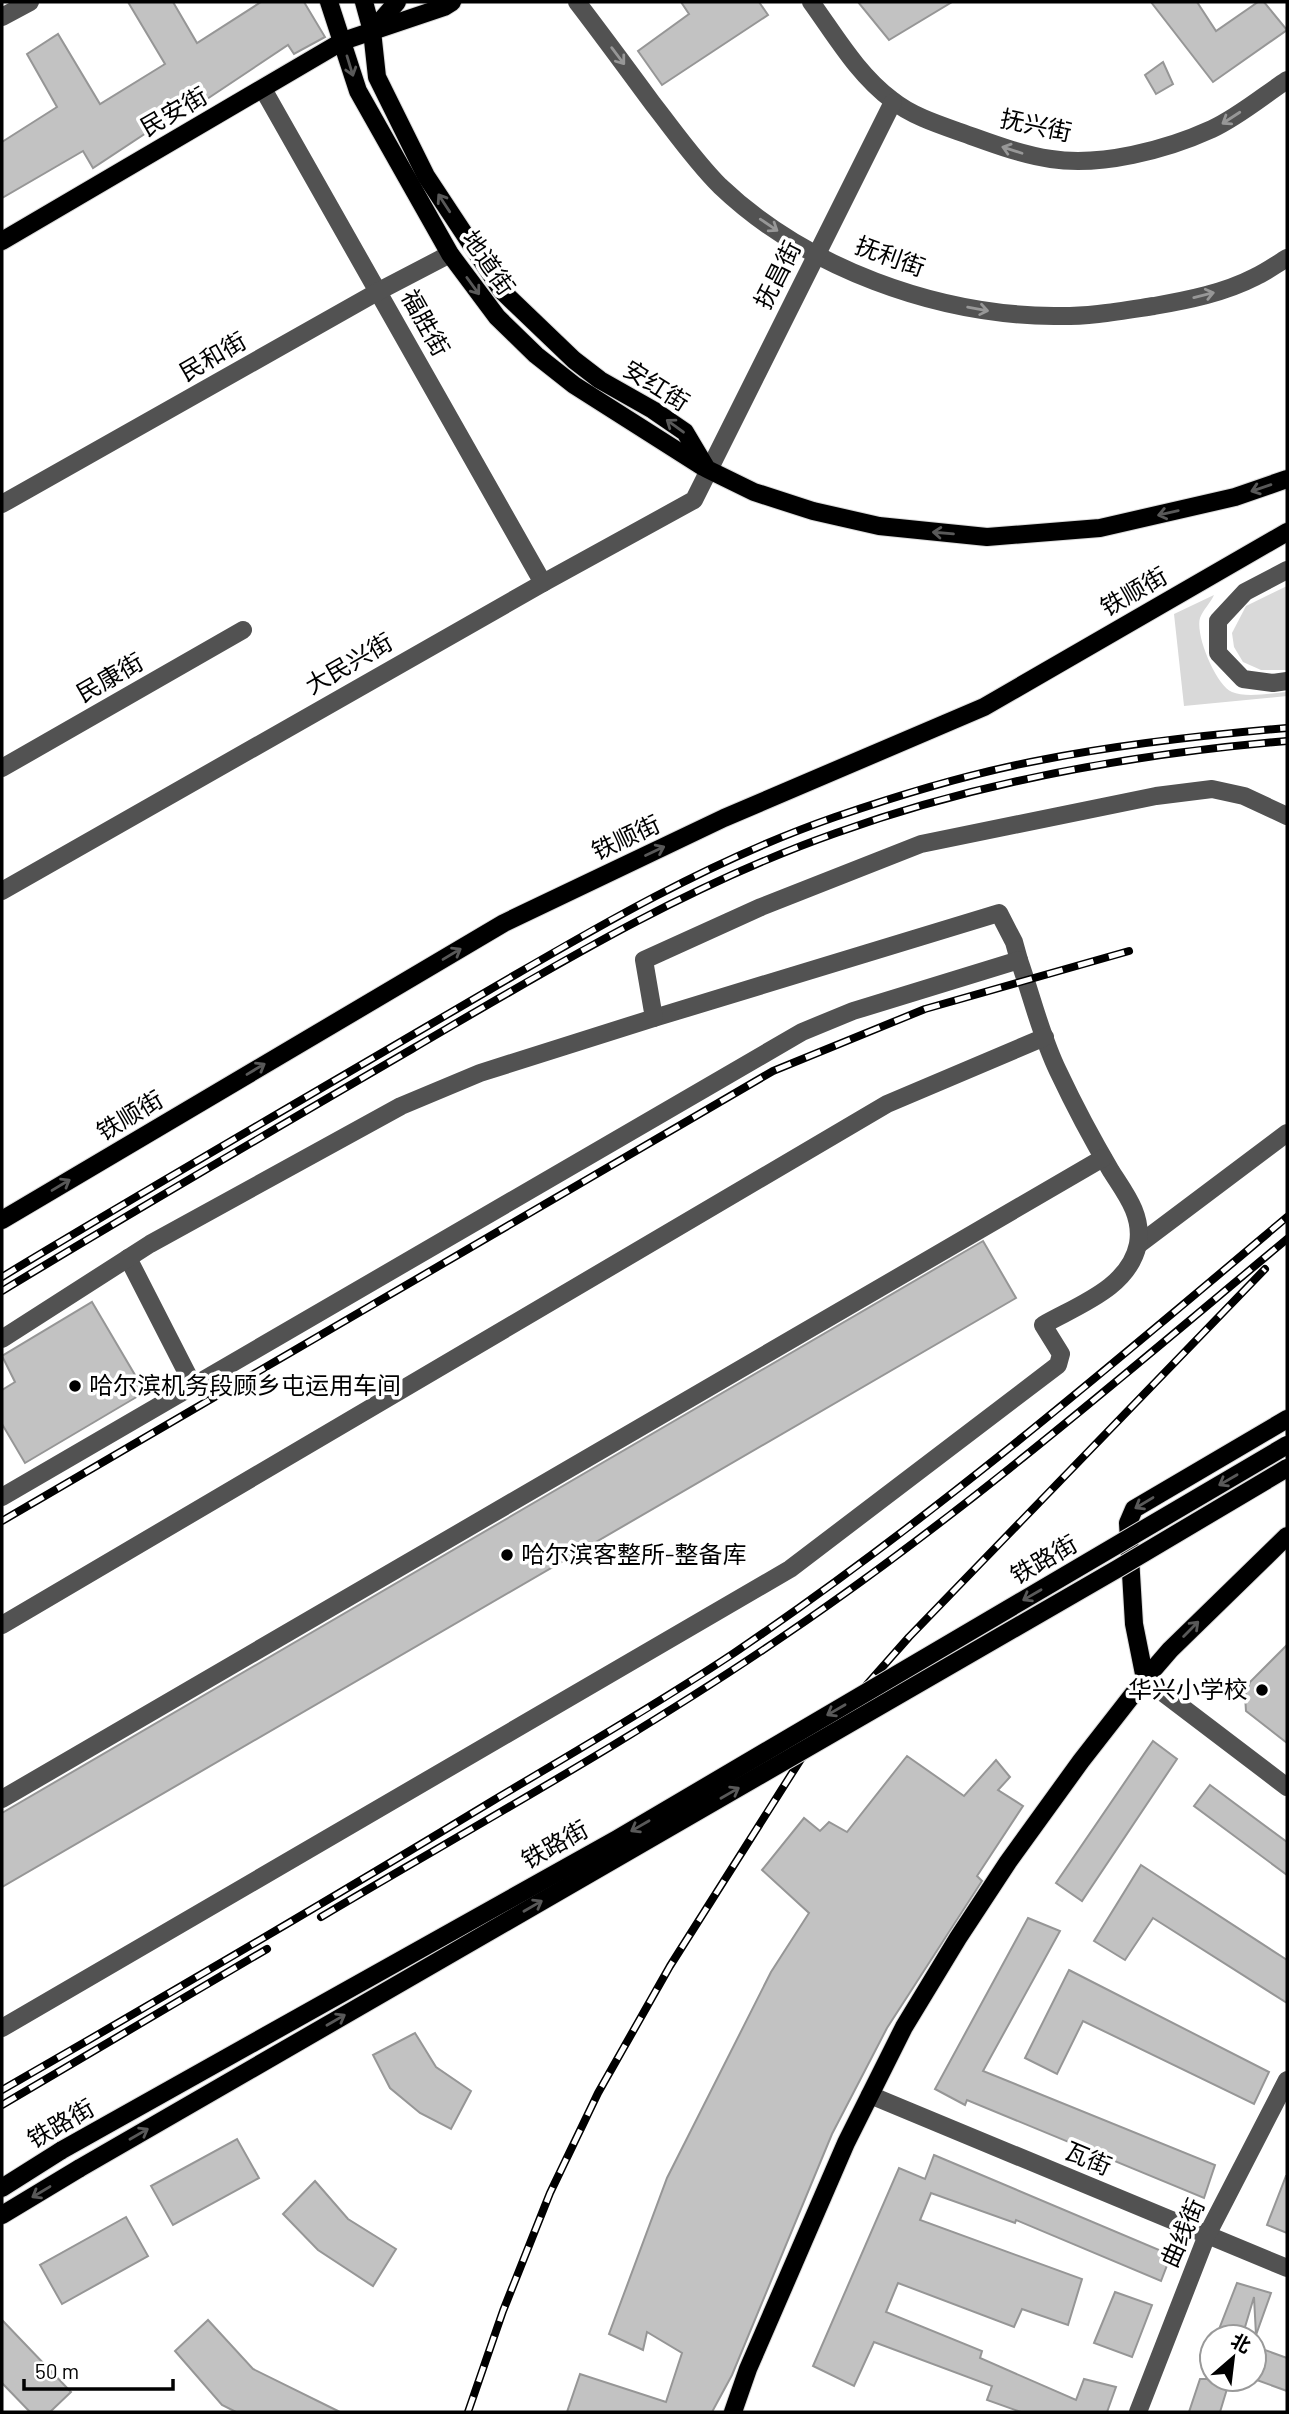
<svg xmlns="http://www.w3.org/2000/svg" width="1289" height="2414" font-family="Barlow,'Noto Sans SC',sans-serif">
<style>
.green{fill:#d9d9d9}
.building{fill:#c2c2c2;stroke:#969696;stroke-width:2}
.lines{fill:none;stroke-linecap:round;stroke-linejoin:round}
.major-casing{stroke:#dbdbdb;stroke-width:20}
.minor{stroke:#525252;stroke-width:18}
.major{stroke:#000;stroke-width:18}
.rail-casing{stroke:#000;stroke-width:8}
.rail{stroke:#fff;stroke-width:5;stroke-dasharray:16;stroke-linecap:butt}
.major-bridge-casing{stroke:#dbdbdb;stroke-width:20;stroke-linecap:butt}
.major-bridge{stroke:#000;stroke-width:18}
.oneway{stroke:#979797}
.oneway2{stroke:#595959}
.poi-dot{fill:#000;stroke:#fff;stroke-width:2.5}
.labels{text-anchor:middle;stroke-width:7;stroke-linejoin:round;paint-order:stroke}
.street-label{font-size:24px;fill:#000;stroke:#fff}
.poi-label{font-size:24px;fill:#000;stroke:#fff;text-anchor:start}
</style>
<rect width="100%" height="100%" fill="#fff"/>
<!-- green -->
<g class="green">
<path d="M 1287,586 L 1287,670 L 1261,670 L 1243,662 L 1234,647 L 1232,633 L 1246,606 Z"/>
<path d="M 1214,595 C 1211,602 1203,610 1200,618 C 1195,635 1216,685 1232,692 C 1245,698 1273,693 1287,692 L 1287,696 L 1184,706 L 1174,614 Z"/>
</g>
<!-- building -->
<g class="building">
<path d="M 128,2 L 173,2 L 197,43 L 261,2 L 304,2 L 325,37 L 294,54 L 288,45 L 192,109 L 190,104 L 93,168 L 83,151 L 2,198 L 2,142 L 57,107 L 27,54 L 58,34 L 100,104 L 165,64 Z"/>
<path d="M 681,2 L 759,2 L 768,15 L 662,85 L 638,51 L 689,14 Z"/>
<path d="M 858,2 L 952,2 L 889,40 Z"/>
<path d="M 1151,2 L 1197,2 L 1216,31 L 1258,2 L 1264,2 L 1287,30 L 1213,82 Z"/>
<path d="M 1163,62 L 1173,84 L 1156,94 L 1145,75 Z"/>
<path d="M 983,1241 L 1016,1298 L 2,1887 L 2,1813 Z"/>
<path d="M 92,1302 L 145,1392 L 25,1463 L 2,1424 L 2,1390 L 15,1382 L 2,1356 Z"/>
<path d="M 1287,1645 L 1287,1743 L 1246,1711 L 1245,1696 L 1250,1682 Z"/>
<path d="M 1153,1741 L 1177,1759 L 1082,1901 L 1056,1883 Z"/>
<path d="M 907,1756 L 964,1796 L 996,1760 L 1010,1777 L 998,1790 L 1023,1806 L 977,1876 L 982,1881 L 887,2028 L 832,2134 L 732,2375 L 712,2412 L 567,2412 L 580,2374 L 666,2402 L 682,2353 L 647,2332 L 643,2350 L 609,2334 L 667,2178 L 771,1972 L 809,1913 L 762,1870 L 804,1818 L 820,1831 L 829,1822 L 847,1832 Z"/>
<path d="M 1210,1785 L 1287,1842 L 1287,1875 L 1194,1806 Z"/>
<path d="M 1141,1865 L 1287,1960 L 1287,2003 L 1153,1918 L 1125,1960 L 1094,1941 Z"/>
<path d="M 1028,1918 L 1060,1931 L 983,2071 L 1215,2165 L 1204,2198 L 967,2100 L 965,2105 L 935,2089 Z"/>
<path d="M 1069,1970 L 1269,2072 L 1254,2104 L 1083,2021 L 1057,2074 L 1025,2058 Z"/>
<path d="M 415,2033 L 436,2067 L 471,2091 L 451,2129 L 420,2113 L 390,2088 L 373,2055 Z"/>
<path d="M 237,2139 L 259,2178 L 173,2225 L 151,2186 Z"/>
<path d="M 934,2155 L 1171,2255 L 1161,2281 L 1016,2220 L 1015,2223 L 931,2193 L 920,2220 L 1082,2279 L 1068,2325 L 1022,2309 L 1014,2327 L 898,2283 L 886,2312 L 982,2351 L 980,2358 L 1076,2400 L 1084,2379 L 1116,2387 L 1107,2412 L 1021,2412 L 987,2400 L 992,2386 L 874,2342 L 854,2386 L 813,2366 L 899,2168 L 925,2179 Z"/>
<path d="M 1286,2176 L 1287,2176 L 1287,2233 L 1267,2225 Z"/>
<path d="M 315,2181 L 348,2219 L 396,2249 L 373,2286 L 318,2250 L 283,2214 Z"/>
<path d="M 126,2217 L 148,2256 L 62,2304 L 40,2265 Z"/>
<path d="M 1237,2283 L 1271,2293 L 1256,2335 L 1254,2297 L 1242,2337 L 1216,2337 Z"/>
<path d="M 1115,2292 L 1152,2305 L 1132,2357 L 1094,2343 Z"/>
<path d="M 2,2320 L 71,2392 L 50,2412 L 30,2412 L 2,2383 Z"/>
<path d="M 208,2320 L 253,2369 L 340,2412 L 236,2412 L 222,2405 L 175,2351 Z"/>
<path d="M 1254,2346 L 1287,2358 L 1287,2391 L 1254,2379 Z"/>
<path d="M 1200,2379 L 1230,2379 L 1220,2412 L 1189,2412 Z"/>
</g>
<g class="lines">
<defs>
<g id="major">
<path d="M 329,2 L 358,91 L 450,254 L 497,317 L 536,355 L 574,385 L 703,467"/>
<path d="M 364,2 L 372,31 L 377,77 L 426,176 L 502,291 L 574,360 L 600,380 L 653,410 L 685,432 L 707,469 L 754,492 L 813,511 L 879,526 L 987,537 L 1100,528 L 1235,497 L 1287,479"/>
<path d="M 372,31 L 397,2"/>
<path d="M 2,241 L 343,41 L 444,7 L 452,2"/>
<path d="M 2,1220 L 504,923 L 724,818 L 984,707 L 1287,532"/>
<path d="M 1145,1679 L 1134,1624 L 1128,1523 L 1134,1509 L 1287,1419"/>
<path d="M 2,2188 L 62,2150"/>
<path d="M 2,2215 L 80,2168"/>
<path d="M 733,2412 L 748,2369 L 846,2143 L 904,2027 L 958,1938 L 1008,1862 L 1081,1761 L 1145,1679 L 1170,1650 L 1287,1536"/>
</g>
</defs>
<!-- major casing -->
<use href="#major" class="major-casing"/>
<!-- minor -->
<g class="minor">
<path d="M 577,2 C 603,36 628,70 653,104 C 675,132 695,161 720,186 C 806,268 936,315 1054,316 C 1088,317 1121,311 1154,306 C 1188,300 1224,293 1255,277 C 1266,272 1277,264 1287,258"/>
<path d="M 811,2 C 835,35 858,75 892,100 C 914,118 947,127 974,137 C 999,146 1024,155 1051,159 C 1100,167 1166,150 1212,129 C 1238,117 1263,96 1287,80"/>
<path d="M 2,17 L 30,2"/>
<path d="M 263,89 L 543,583"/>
<path d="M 2,504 L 379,291 L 450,254"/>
<path d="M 1287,570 L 1245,592 L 1218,621 L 1218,653 L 1243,679 L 1273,683 L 1287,681"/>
<path d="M 2,768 L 243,630"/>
<path d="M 2,891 L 543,583 L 694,500 L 893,102"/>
<path d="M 654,1018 L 999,913 L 1014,942 L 1019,960"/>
<path d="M 1138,1245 L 1287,1133"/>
<path d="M 128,1258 L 193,1385"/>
<path d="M 2,1339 L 150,1244 L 401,1106 L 480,1073 L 654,1018 L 644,960 L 761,907 L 921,844 L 1156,796 L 1212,789 L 1244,796 L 1287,816"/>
<path d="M 2,1497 L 802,1032 L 853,1011 L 1019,960 C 1032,997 1041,1036 1058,1071 C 1074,1105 1092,1139 1111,1171 C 1125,1193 1143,1215 1138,1244 C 1129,1288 1078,1305 1043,1325 L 1061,1354 L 1058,1365 L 790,1569 L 2,2028"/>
<path d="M 2,1625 L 887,1104 L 1045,1037"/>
<path d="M 1145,1679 L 1287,1787"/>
<path d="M 2,1799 L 1103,1158"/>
<path d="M 870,2095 L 1287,2268"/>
<path d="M 1138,2412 L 1207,2235 L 1287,2080"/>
</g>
<!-- major -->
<use href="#major" class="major"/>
<defs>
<g id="rail">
<path d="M 2,1277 C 144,1191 288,1108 431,1024 C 562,948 691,867 835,817 C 902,794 971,773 1041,760 C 1122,744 1205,735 1287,728"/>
<path d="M 2,1291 C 137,1209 275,1129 412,1049 C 549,969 685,886 836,833 C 981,781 1133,754 1287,741"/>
<path d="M 2,1521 L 773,1071 L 925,1009 L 1129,951"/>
<path d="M 321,1917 C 478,1824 638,1736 788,1633 C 963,1514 1125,1374 1287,1239"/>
<path d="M 2,2090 C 167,1995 331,1899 494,1800 C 574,1752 656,1705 734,1653 C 929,1521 1108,1368 1287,1217"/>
<path d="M 2,2105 L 267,1949"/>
<path d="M 468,2412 L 503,2311 L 550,2193 L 598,2093 L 670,1966 L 801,1759 L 909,1637 L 1265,1269"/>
</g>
</defs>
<!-- rail casing -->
<use href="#rail" class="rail-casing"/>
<!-- rail -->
<use href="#rail" class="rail"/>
<defs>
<g id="major-bridge">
<path d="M 62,2150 L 617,1839 L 1287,1445"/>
<path d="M 80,2168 L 1117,1569 L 1287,1468"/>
</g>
</defs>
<!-- major-bridge casing -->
<use href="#major-bridge" class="major-bridge-casing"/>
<!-- major-bridge -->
<use href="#major-bridge" class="major-bridge"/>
</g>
<!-- one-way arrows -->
<defs><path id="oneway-shaft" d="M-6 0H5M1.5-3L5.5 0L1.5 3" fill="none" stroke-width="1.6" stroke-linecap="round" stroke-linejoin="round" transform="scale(1.75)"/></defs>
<g class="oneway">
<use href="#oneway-shaft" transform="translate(618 56) rotate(53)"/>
<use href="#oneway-shaft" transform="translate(1231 118) rotate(147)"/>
<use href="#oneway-shaft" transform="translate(1012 150) rotate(-162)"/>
<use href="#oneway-shaft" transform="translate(769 225) rotate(34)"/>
<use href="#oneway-shaft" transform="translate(1204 295) rotate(-14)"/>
<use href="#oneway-shaft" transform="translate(978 309) rotate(10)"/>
</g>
<g class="oneway2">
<use href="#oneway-shaft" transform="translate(350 66) rotate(73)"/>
<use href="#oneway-shaft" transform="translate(444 203) rotate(-123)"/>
<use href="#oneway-shaft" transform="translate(473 286) rotate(54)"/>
<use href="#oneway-shaft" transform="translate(675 426) rotate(-144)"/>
<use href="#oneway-shaft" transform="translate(1261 488) rotate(161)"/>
<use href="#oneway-shaft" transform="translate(1168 513) rotate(167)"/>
<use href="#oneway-shaft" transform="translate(943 533) rotate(-175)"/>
<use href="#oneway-shaft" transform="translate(655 851) rotate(-25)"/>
<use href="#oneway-shaft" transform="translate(452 954) rotate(-31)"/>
<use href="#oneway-shaft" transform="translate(256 1069) rotate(-31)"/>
<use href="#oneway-shaft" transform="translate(61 1185) rotate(-31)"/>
<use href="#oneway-shaft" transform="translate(1228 1480) rotate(150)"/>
<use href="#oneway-shaft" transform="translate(1144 1503) rotate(149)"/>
<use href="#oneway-shaft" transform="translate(1032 1595) rotate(150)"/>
<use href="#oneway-shaft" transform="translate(1191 1629) rotate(-45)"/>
<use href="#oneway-shaft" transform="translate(836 1710) rotate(150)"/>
<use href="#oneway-shaft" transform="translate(730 1793) rotate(-30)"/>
<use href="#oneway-shaft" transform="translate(640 1826) rotate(150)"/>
<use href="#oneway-shaft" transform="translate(533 1906) rotate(-30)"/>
<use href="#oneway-shaft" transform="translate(336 2020) rotate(-30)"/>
<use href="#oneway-shaft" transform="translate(139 2134) rotate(-30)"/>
<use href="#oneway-shaft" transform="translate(41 2192) rotate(149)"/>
</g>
<!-- markers -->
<g class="poi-dot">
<circle cx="75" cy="1386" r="7"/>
<circle cx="507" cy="1555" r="7"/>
<circle cx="1262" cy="1690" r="7"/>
</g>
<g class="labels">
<!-- street labels -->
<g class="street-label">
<text transform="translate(174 112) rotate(-30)" y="8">民安街</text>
<text transform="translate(1036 126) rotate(12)" y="8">抚兴街</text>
<text transform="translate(890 257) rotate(20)" y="8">抚利街</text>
<text transform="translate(488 263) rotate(55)" y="8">地道街</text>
<text transform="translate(778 275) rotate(-63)" y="8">抚昌街</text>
<text transform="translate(425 323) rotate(61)" y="8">福胜街</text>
<text transform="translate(213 357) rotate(-30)" y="8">民和街</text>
<text transform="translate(656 386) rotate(32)" y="8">安红街</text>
<text transform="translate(1134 592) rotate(-30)" y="8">铁顺街</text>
<text transform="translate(349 664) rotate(-30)" y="8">大民兴街</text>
<text transform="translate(110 678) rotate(-30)" y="8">民康街</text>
<text transform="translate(626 838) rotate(-25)" y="8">铁顺街</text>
<text transform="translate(130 1116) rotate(-31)" y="8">铁顺街</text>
<text transform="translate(1044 1560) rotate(-30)" y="8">铁路街</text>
<text transform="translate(555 1845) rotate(-29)" y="8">铁路街</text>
<text transform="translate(61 2124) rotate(-30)" y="8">铁路街</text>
<text transform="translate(1088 2159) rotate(23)" y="8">瓦街</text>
<text transform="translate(1183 2233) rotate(-66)" y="8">曲线街</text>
</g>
<!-- poi labels -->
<g class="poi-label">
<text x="89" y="1394">哈尔滨机务段顾乡屯运用车间</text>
<text x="521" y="1563">哈尔滨客整所-整备库</text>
<text x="1248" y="1698" text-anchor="end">华兴小学校</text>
</g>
</g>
<!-- border -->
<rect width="1289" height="2414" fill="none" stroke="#000000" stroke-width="7"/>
<!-- north arrow -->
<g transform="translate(1233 2358) rotate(28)"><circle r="33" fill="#ffffff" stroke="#999999" stroke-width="2"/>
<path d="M0-5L12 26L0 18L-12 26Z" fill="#000000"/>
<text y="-10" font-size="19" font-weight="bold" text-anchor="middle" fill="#000000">北</text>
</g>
<!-- scale -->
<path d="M24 2379v10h149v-10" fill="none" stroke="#000000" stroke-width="3.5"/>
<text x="35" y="2379" font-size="21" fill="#000000" stroke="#ffffff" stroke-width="5" paint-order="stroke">50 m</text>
</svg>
